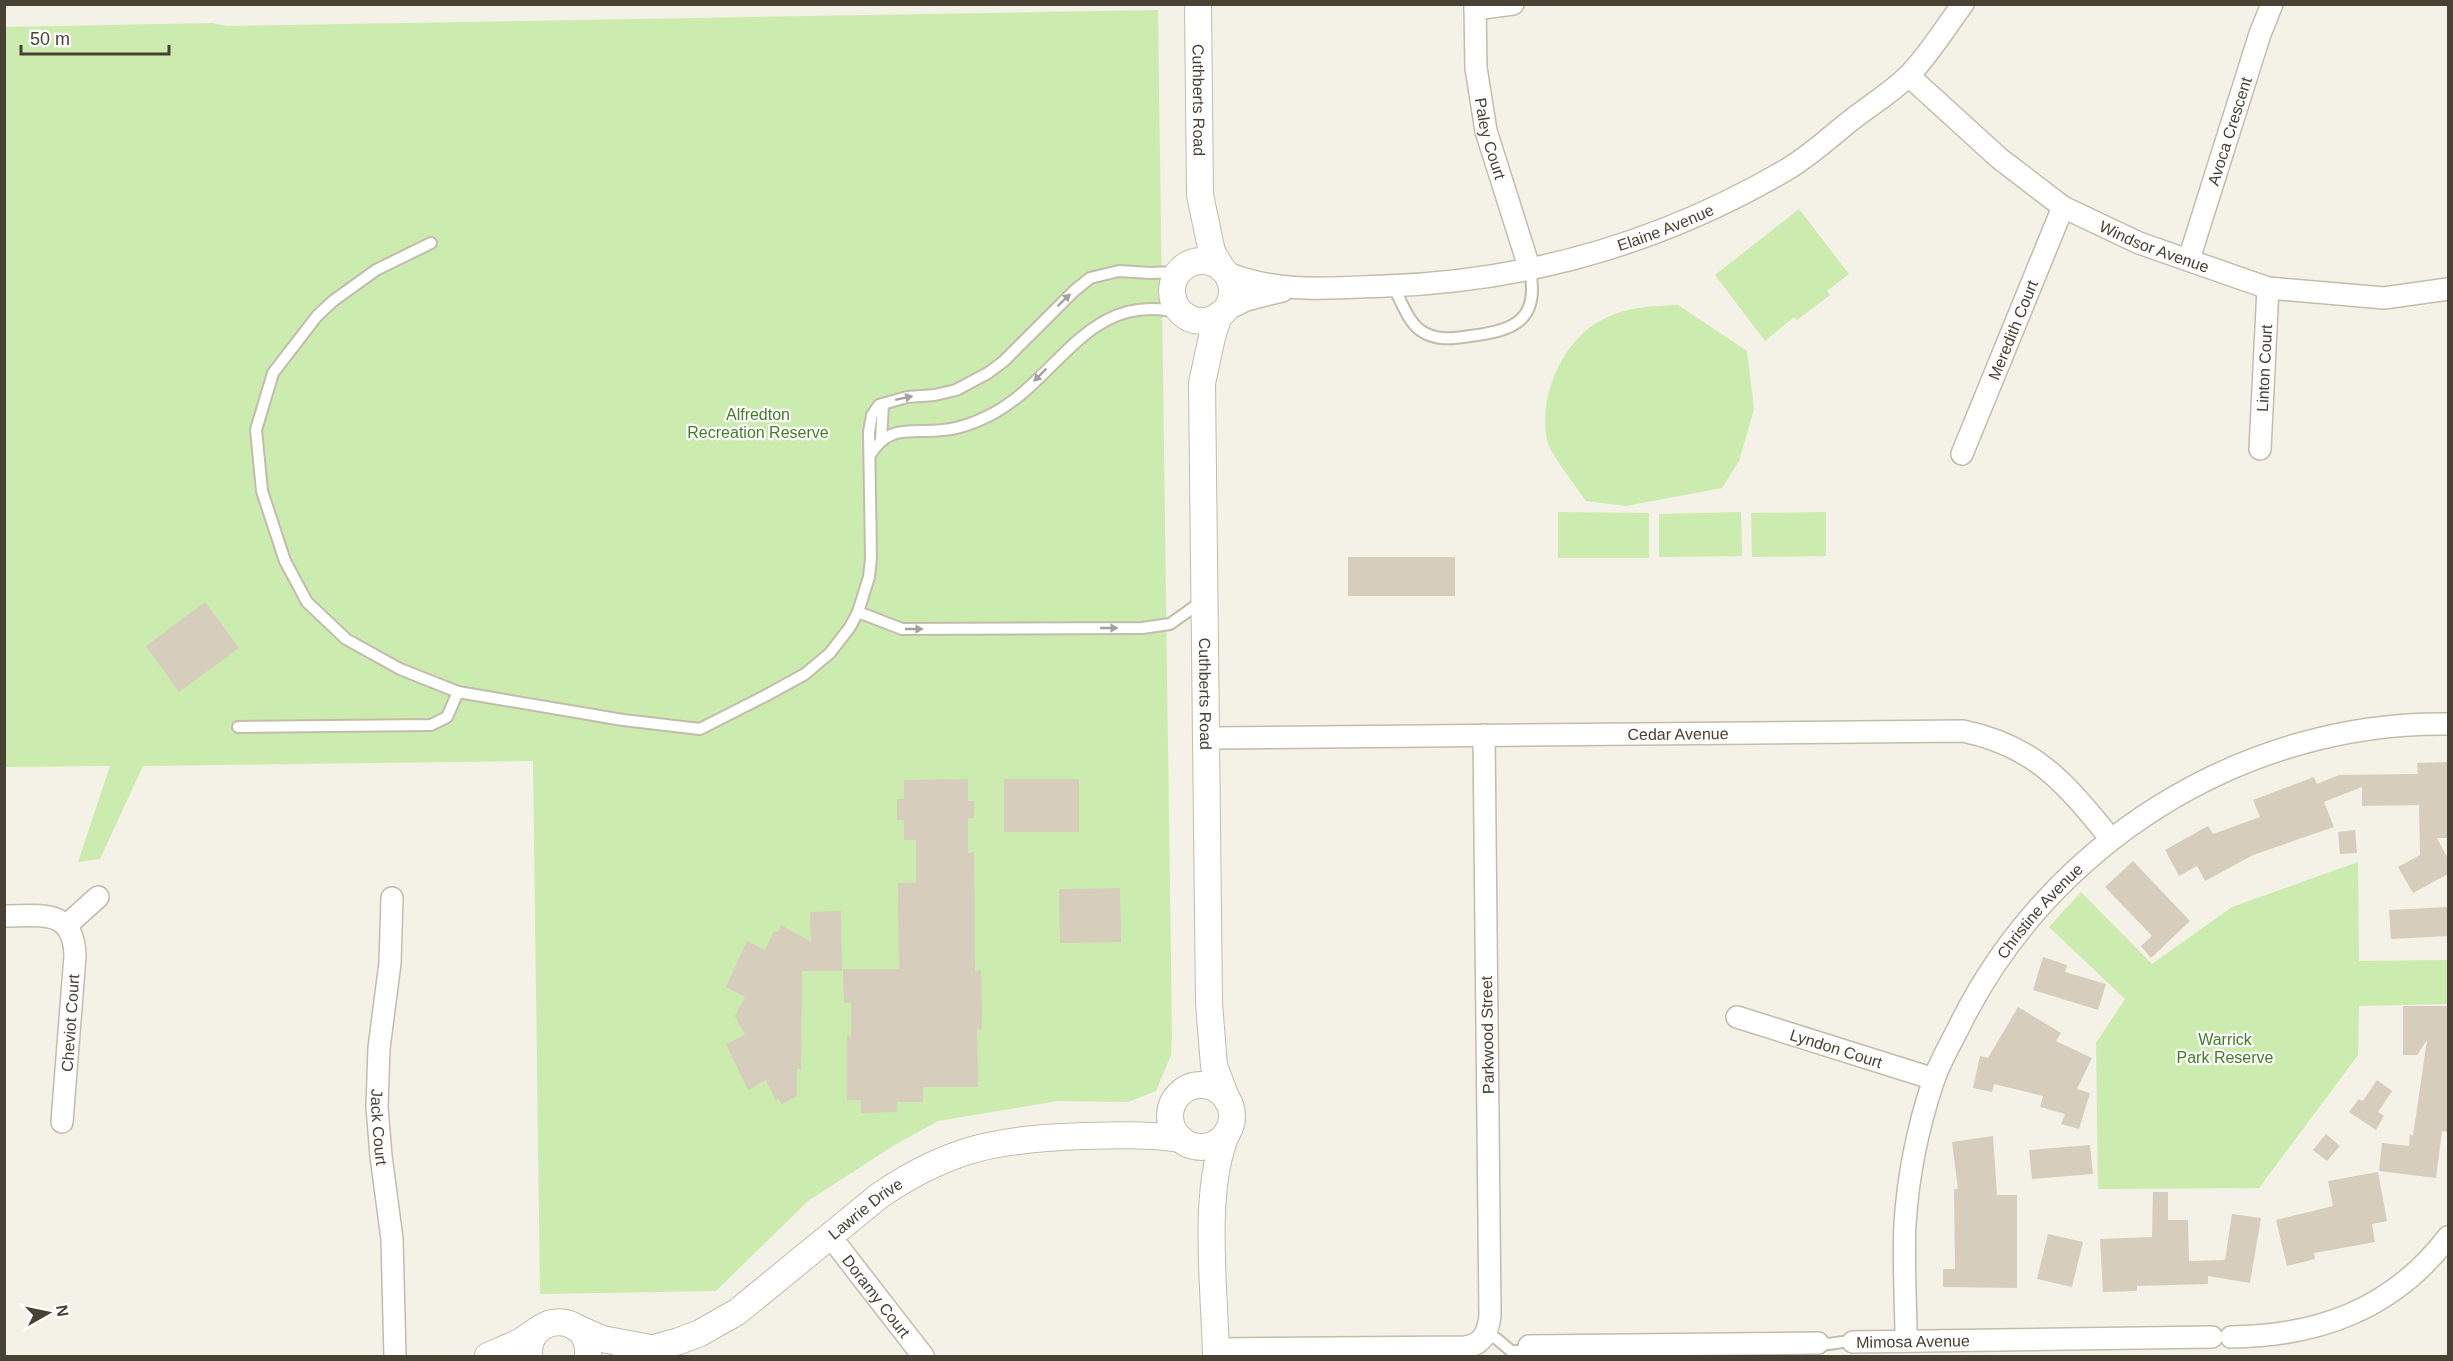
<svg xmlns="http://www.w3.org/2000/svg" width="2453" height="1361" font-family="Helvetica,sans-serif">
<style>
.green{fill:#ccebae}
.building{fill:#d7cdbc}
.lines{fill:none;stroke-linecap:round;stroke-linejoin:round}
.service-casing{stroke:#c3bcac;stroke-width:14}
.minor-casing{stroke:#c3bcac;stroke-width:24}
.tertiary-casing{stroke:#c3bcac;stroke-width:28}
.service{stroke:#fff;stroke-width:10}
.minor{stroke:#fff;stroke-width:21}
.tertiary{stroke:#fff;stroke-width:26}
.oneway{fill:#a4a09a}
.labels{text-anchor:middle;stroke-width:4.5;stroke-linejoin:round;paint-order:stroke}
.street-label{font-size:16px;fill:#484235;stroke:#fff}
.park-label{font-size:16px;fill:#427d25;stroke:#fff}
</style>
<rect width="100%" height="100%" fill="#f4f1e7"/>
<!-- green -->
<g class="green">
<path d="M 1158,10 L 1172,1037 L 1171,1055 L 1156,1091 L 1128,1102 L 1058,1101 L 938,1121 L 893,1146 L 808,1201 L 716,1291 L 540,1294 L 533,761 L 143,766 L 100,859 L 78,862 L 110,766 L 5,767 L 4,27 L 213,23 L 227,26 Z"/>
<path d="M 1799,209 L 1849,274 L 1827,291 L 1830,295 L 1797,320 L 1794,317 L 1765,341 L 1715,275 Z"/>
<path d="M 1678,305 L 1747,351 L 1754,409 L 1739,461 L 1722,488 L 1626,506 L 1586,501 C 1577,488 1552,456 1548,443 C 1537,399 1562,340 1602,320 C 1625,307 1652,306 1678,305 Z"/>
<path d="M 1558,512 L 1649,513 L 1649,558 L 1558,558 Z"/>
<path d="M 1741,512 L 1742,556 L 1659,557 L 1659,514 Z"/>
<path d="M 1826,512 L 1826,556 L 1752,557 L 1751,513 Z"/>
<path d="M 2358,862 L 2359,961 L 2448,960 L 2448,1004 L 2359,1006 L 2358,1055 L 2259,1188 L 2098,1189 L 2096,1043 L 2125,999 L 2049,927 L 2081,892 L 2152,964 L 2232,907 Z"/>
</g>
<!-- building -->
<g class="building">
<rect x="1348" y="557" width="107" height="39"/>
<path d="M 205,602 L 239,648 L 179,692 L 146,646 Z"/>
<path d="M 2448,762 L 2448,838 L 2437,838 L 2448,859 L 2448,874 L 2413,893 L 2398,867 L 2420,855 L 2419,805 L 2362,806 L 2362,787 L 2324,802 L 2334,827 L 2253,855 L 2205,881 L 2197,866 L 2179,876 L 2165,850 L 2208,826 L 2213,834 L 2260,817 L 2253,800 L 2314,777 L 2317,784 L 2339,775 L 2418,774 L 2417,763 Z"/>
<path d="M 968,779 L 968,801 L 974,801 L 974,818 L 968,818 L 968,853 L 974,852 L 975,971 L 981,970 L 982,1030 L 977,1029 L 978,1087 L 923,1087 L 923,1102 L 897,1102 L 897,1112 L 861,1113 L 861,1100 L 847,1100 L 847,1036 L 851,1036 L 851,1003 L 844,1003 L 843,969 L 899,969 L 898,883 L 916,883 L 916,840 L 904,840 L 904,820 L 897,820 L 897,799 L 904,799 L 904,780 Z"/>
<rect x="1004" y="779" width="75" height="53"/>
<path d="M 2355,830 L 2357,853 L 2340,854 L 2338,832 Z"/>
<path d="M 2133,861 L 2190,921 L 2151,958 L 2141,946 L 2152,936 L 2105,887 Z"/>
<path d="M 1120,888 L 1121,942 L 1060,943 L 1059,889 Z"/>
<path d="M 2448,907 L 2448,936 L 2391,939 L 2389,910 Z"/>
<path d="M 841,911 L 842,971 L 802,971 L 801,1069 L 797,1069 L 797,1096 L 782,1104 L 778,1099 L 776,1101 L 766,1080 L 748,1090 L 726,1044 L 745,1035 L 735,1016 L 745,997 L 726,987 L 747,941 L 765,950 L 774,931 L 778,932 L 781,925 L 811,942 L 810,912 Z"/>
<path d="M 2043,957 L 2067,965 L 2065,972 L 2106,984 L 2098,1010 L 2033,990 Z"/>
<path d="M 2403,1006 L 2448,1006 L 2448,1132 L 2442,1131 L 2436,1178 L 2379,1171 L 2382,1143 L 2409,1146 L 2410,1134 L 2413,1136 L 2427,1040 L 2417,1055 L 2403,1055 Z"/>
<path d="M 2018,1007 L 2061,1033 L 2056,1041 L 2092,1058 L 2077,1089 L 2090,1093 L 2079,1129 L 2061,1124 L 2065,1114 L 2040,1107 L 2043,1096 L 1994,1084 L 1992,1092 L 1973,1088 L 1980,1056 L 1988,1058 Z"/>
<path d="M 2377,1080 L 2392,1091 L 2378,1112 L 2384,1116 L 2376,1130 L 2349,1112 L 2359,1099 L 2363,1101 Z"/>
<path d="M 2326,1134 L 2340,1146 L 2327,1161 L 2313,1150 Z"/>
<path d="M 1993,1136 L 1997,1195 L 2017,1195 L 2017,1288 L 1943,1287 L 1943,1269 L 1955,1269 L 1954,1189 L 1958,1189 L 1952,1142 Z"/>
<path d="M 2090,1145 L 2093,1174 L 2032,1179 L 2029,1150 Z"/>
<path d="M 2378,1172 L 2387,1221 L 2372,1224 L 2375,1242 L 2314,1253 L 2315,1259 L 2287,1266 L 2276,1220 L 2333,1206 L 2328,1181 Z"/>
<path d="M 2153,1192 L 2168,1192 L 2168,1220 L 2188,1220 L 2189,1261 L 2225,1260 L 2232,1214 L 2261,1218 L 2250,1283 L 2208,1276 L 2208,1284 L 2137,1286 L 2137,1291 L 2103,1292 L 2100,1239 L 2152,1237 Z"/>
<path d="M 2048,1234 L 2083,1242 L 2072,1287 L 2037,1279 Z"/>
</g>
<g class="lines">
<defs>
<g id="service">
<path d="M 431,243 L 376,270 L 333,301 L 317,316 L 273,373 L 256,430 L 262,491 L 285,561 L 307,602 L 346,639 L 400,669 L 458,692 L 623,720 L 700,729 L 765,696 L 805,674 L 830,653 L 850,627 L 858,612 L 869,577 L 871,558 L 869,432 L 872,415 L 879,405 L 907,397 L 935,395 L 956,390 L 988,373 L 1004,361 L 1074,291 L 1090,278 L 1119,271 L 1150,273 L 1178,272"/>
<path d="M 1393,286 C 1401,300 1407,320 1420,330 C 1435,341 1452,339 1470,336 C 1513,331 1540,321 1530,270"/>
<path d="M 881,441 L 883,404"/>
<path d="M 870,455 C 889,423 912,434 942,430 C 960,429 979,421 994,413 C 1060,377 1089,289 1181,313"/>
<path d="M 858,612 L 902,629 L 1142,628 L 1170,624 L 1201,602"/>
<path d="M 238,727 L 431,725 L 447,717 L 458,692"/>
<path d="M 1486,1334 L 1497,1339 L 1511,1351 L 1521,1351 L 1529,1346"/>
<path d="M 1818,1343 C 1827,1347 1840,1340 1853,1342"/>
</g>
<g id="minor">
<path id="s1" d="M 1475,4 L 1476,68 L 1486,131 L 1530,270"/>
<path d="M 1475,9 L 1513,4"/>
<path id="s2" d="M 1909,76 L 1999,158 L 2063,207 L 2139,243 L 2268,288 L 2384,298 L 2448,289"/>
<path id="s3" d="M 2189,259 L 2260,34 L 2272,4"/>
<path id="s4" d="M 1225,272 C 1276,294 1332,288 1386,286 C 1528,281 1663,242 1786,170 C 1810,156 1832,135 1854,118 C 1872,104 1892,92 1908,76 C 1926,59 1947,25 1963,4"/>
<path d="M 1224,311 L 1246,300 L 1282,291"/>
<path id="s5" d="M 2260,449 L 2268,288"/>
<path id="s6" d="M 1962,454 L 2063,207"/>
<path id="s7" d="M 1206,738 L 1963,731 C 2036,746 2066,784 2111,839"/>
<path id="s8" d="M 392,898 L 390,963 L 379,1048 L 377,1107 L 381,1156 L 392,1239 L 395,1356"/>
<path d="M 4,916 C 41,916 74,908 75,956 L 62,1122"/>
<path d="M 67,925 L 98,897"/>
<path id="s9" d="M 1737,1017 L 1934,1079"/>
<path id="s10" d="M 830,1236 L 923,1356"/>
<path d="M 2231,1337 C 2319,1336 2393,1309 2448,1237"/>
<path id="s11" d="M 1906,1341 C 1906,1302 1903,1263 1905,1224 C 1908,1177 1918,1127 1933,1082 C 1939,1063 1950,1045 1959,1027 C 2048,844 2243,721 2448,724"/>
<path id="s12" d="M 1853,1342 L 2212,1337"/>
<path d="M 1529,1346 L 1818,1343"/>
<path d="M 1215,1349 L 1465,1347 C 1483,1345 1488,1332 1490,1316 L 1484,735"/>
</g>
<g id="tertiary">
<path id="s13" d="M 1198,4 L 1200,195 L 1212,252 L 1222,269"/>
<circle cx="1202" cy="291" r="30"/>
<path id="s14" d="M 1219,315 L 1212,337 L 1202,383 L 1209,1003 L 1214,1066 L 1227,1100"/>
<circle cx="1201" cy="1116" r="31"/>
<path d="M 573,1326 L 602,1339 L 650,1348"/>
<path d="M 488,1356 L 520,1342 L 539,1329"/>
<path d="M 529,1356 C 526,1311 592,1311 588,1356"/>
<path id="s15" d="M 626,1356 L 679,1341 L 700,1333 L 737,1312 L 879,1196 C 950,1147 1000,1139 1084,1136 C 1117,1135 1148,1134 1181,1139"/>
<path d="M 1216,1356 C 1215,1294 1201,1186 1228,1131"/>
</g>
</defs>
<!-- service casing -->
<use href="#service" class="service-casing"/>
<!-- minor casing -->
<use href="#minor" class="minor-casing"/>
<!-- tertiary casing -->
<use href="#tertiary" class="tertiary-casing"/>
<!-- service -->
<use href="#service" class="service"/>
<!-- minor -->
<use href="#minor" class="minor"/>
<!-- tertiary -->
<use href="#tertiary" class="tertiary"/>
</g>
<!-- one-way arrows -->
<defs><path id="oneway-solid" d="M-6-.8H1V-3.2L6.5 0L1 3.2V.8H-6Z" transform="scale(1.5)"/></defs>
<g class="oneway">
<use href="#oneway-solid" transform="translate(1064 300) rotate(-44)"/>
<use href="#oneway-solid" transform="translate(1040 375) rotate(135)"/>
<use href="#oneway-solid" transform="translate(904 398) rotate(-12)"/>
<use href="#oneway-solid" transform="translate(1109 628)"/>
<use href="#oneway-solid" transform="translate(914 629)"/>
</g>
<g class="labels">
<!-- street labels -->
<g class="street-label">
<text dy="6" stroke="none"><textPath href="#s13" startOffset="96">Cuthberts Road</textPath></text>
<text dy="6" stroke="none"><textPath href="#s3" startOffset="134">Avoca Crescent</textPath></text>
<text dy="6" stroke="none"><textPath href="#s1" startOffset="136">Paley Court</textPath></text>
<text dy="6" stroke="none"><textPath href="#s4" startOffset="450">Elaine Avenue</textPath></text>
<text dy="6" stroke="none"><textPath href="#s2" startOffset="302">Windsor Avenue</textPath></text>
<text dy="6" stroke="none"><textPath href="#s6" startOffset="134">Meredith Court</textPath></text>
<text dy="6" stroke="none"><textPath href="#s5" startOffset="81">Linton Court</textPath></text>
<text dy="6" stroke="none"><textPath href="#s14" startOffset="381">Cuthberts Road</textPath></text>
<text dy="6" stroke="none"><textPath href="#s7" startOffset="472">Cedar Avenue</textPath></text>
<text dy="6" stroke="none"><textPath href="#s11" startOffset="465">Christine Avenue</textPath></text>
<text transform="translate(70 1023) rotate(-86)" y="6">Cheviot Court</text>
<text transform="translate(1487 1035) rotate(-91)" y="6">Parkwood Street</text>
<text dy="6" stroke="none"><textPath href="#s9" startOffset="104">Lyndon Court</textPath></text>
<text dy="6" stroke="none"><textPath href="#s8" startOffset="230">Jack Court</textPath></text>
<text dy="6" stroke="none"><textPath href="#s15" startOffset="285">Lawrie Drive</textPath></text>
<text dy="6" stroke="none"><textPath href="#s10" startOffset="76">Doramy Court</textPath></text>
<text dy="6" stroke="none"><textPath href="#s12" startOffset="60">Mimosa Avenue</textPath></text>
</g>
<!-- park labels -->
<g class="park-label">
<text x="758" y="420">Alfredton<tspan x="758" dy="18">Recreation Reserve</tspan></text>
<text x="2225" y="1045">Warrick<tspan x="2225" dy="18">Park Reserve</tspan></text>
</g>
</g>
<!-- border -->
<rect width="2453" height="1361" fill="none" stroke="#484235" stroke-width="12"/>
<!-- north arrow -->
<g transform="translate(48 1313) rotate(81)" stroke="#ffffff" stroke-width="4.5" paint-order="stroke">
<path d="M0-4.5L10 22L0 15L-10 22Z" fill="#484235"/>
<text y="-9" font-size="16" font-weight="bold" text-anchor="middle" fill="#484235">N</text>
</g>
<!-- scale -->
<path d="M21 45v9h148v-9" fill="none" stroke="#484235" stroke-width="3"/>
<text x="30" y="45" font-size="18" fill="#484235" stroke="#ffffff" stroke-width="4.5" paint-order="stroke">50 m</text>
</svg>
